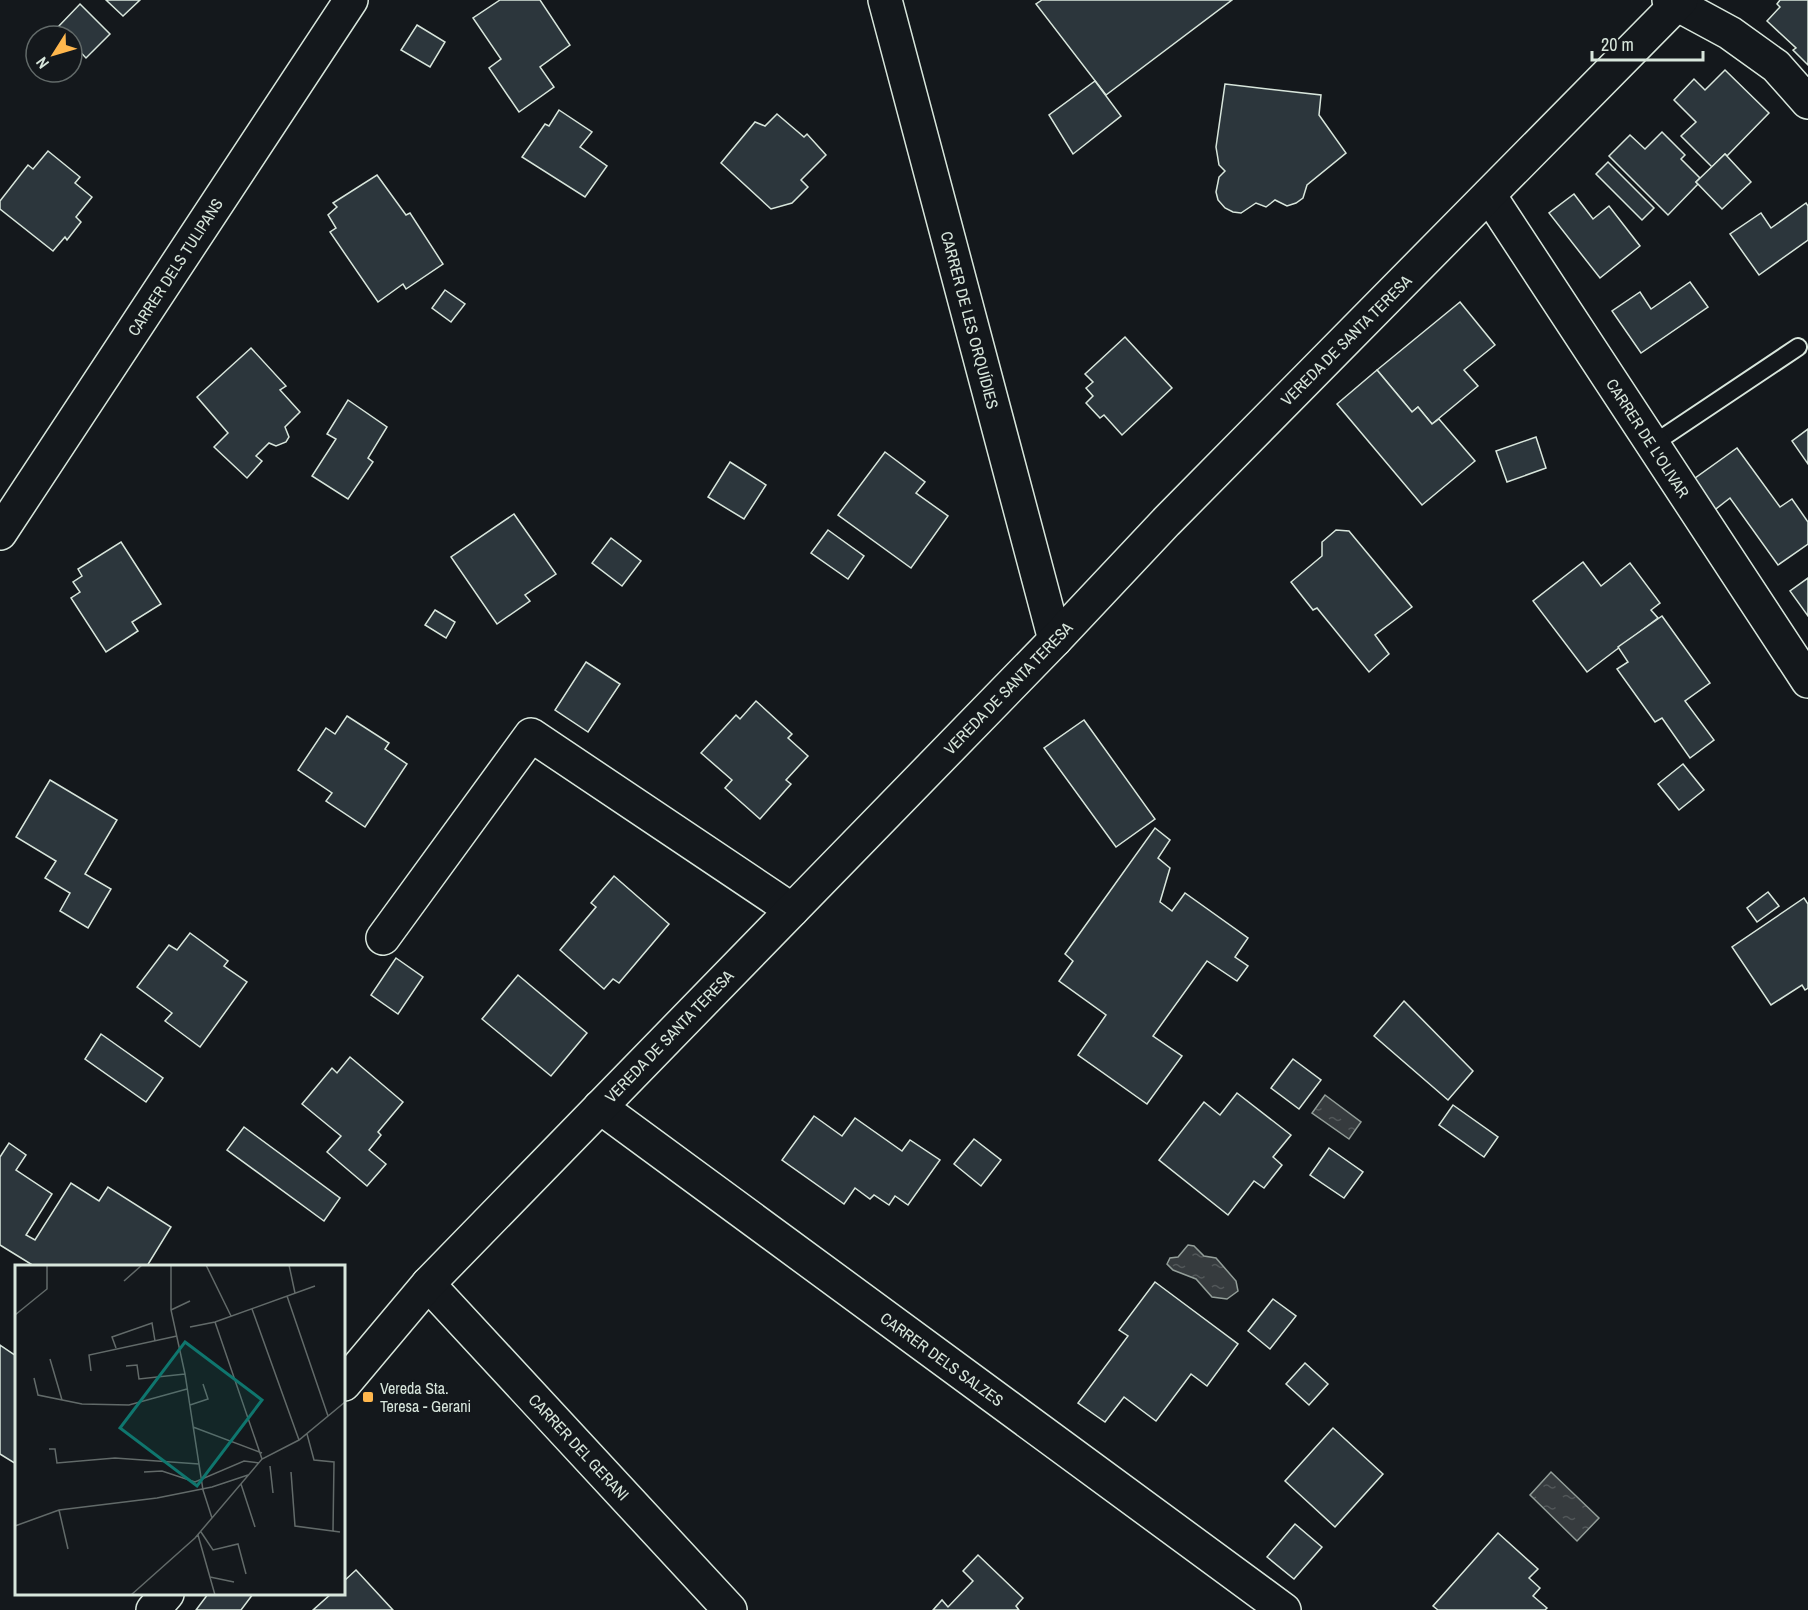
<svg xmlns="http://www.w3.org/2000/svg" width="1808" height="1610" font-family="'Archivo Narrow',sans-serif">
<style>
.water{fill:url(#water-ripples);stroke:#939e99;stroke-width:1.5}
.building{fill:#2c363c;stroke:#d8e6dc;stroke-width:1.5}
.lines{fill:none;stroke-linecap:round;stroke-linejoin:round}
.lane-casing{stroke:#d8e6dc;stroke-width:20}
.street-casing{stroke:#d8e6dc;stroke-width:36}
.lane{stroke:#14181c;stroke-width:16}
.street{stroke:#14181c;stroke-width:33}
.poi-dot{fill:#ffb74d;stroke:#14181c;stroke-width:2}
.labels{text-anchor:middle;stroke-width:4.5;stroke-linejoin:round;paint-order:stroke}
.street-label{font-size:16px;fill:#d8e6dc;stroke:#14181c}
.poi-label{font-size:16px;fill:#d8e6dc;stroke:#14181c;text-anchor:start}
.inset-road{fill:none;stroke:#626a69;stroke-width:1.5}
.view{fill:#0f766e;fill-opacity:0.15;stroke:#0f766e;stroke-width:3}
.inset-edge{fill:none;stroke:#d8e6dc;stroke-width:3}
</style>
<defs>
<pattern id="water-ripples" width="26" height="14" patternUnits="userSpaceOnUse" patternTransform="scale(1.5)"><rect width="26" height="14" fill="#363b3e"/><path d="M2 4q2-2 4 0t4 0M15 11q2-2 4 0t4 0" fill="none" stroke="#525759"/></pattern>
</defs>
<rect width="100%" height="100%" fill="#14181c"/>
<!-- water -->
<g class="water">
<path d="M 1325,1095 L 1361,1122 L 1349,1139 L 1312,1113 Z"/>
<path d="M 1188,1245 L 1194,1246 L 1204,1256 L 1216,1258 L 1236,1281 L 1238,1291 L 1227,1299 L 1212,1297 L 1196,1279 L 1173,1270 L 1167,1264 L 1170,1258 L 1178,1257 Z"/>
<path d="M 1551,1472 L 1599,1518 L 1577,1541 L 1530,1495 Z"/>
</g>
<!-- building -->
<g class="building">
<path d="M 106,0 L 140,0 L 123,16 Z"/>
<path d="M 500,0 L 540,0 L 570,45 L 540,67 L 554,87 L 519,112 L 489,68 L 501,59 L 473,18 Z"/>
<path d="M 1042,0 L 1232,0 L 1106,95 L 1036,4 Z"/>
<path d="M 1780,0 L 1808,0 L 1808,65 L 1793,50 L 1796,48 L 1767,21 L 1780,7 L 1777,4 Z"/>
<path d="M 80,4 L 110,34 L 86,58 L 72,43 L 72,36 L 65,36 L 57,28 Z"/>
<path d="M 417,25 L 445,42 L 430,67 L 401,50 Z"/>
<path d="M 1725,70 L 1769,113 L 1727,156 L 1725,154 L 1712,167 L 1681,136 L 1696,122 L 1674,100 L 1694,79 L 1705,90 Z"/>
<path d="M 1095,81 L 1121,116 L 1073,154 L 1049,115 Z"/>
<path d="M 1225,84 L 1321,95 L 1319,115 L 1346,153 L 1307,185 L 1303,198 L 1296,203 L 1287,206 L 1275,200 L 1266,207 L 1256,203 L 1241,213 L 1233,212 L 1225,208 L 1218,200 L 1216,192 L 1219,177 L 1225,171 L 1219,165 L 1216,147 Z"/>
<path d="M 559,110 L 592,132 L 580,147 L 607,166 L 585,197 L 522,157 L 545,124 L 549,126 Z"/>
<path d="M 777,114 L 804,137 L 807,134 L 826,155 L 801,180 L 808,187 L 792,203 L 771,209 L 721,163 L 755,122 L 765,126 Z"/>
<path d="M 1662,132 L 1685,155 L 1681,159 L 1700,178 L 1696,182 L 1698,184 L 1668,215 L 1609,156 L 1630,135 L 1645,149 Z"/>
<path d="M 48,151 L 80,177 L 75,183 L 92,197 L 76,217 L 81,222 L 67,240 L 65,237 L 53,251 L 0,209 L 0,201 L 28,165 L 33,169 Z"/>
<path d="M 1725,154 L 1751,182 L 1722,209 L 1696,182 Z"/>
<path d="M 1608,162 L 1654,208 L 1642,220 L 1596,174 Z"/>
<path d="M 377,175 L 406,215 L 410,213 L 443,264 L 406,289 L 403,284 L 378,302 L 330,232 L 336,228 L 328,215 L 337,207 L 333,203 Z"/>
<path d="M 1574,194 L 1593,219 L 1609,206 L 1640,246 L 1600,278 L 1549,213 Z"/>
<path d="M 1806,203 L 1808,206 L 1808,240 L 1759,275 L 1730,234 L 1761,213 L 1771,228 Z"/>
<path d="M 1690,282 L 1708,307 L 1641,353 L 1612,311 L 1640,292 L 1651,309 Z"/>
<path d="M 445,290 L 465,304 L 451,322 L 432,308 Z"/>
<path d="M 1460,302 L 1495,345 L 1464,370 L 1478,386 L 1432,424 L 1418,407 L 1412,412 L 1377,370 Z"/>
<path d="M 1125,337 L 1172,388 L 1122,435 L 1104,415 L 1100,418 L 1086,403 L 1093,396 L 1086,388 L 1093,382 L 1085,374 Z"/>
<path d="M 251,348 L 286,386 L 280,390 L 300,412 L 285,427 L 289,437 L 286,442 L 276,446 L 269,443 L 256,456 L 262,461 L 247,478 L 214,447 L 228,433 L 197,397 Z"/>
<path d="M 1377,370 L 1412,412 L 1418,407 L 1432,424 L 1439,419 L 1475,461 L 1422,505 L 1337,404 Z"/>
<path d="M 348,400 L 387,427 L 368,458 L 373,462 L 348,499 L 312,476 L 336,439 L 327,434 Z"/>
<path d="M 1808,429 L 1808,464 L 1792,441 Z"/>
<path d="M 1536,437 L 1546,468 L 1507,482 L 1496,451 Z"/>
<path d="M 1737,448 L 1780,507 L 1792,499 L 1808,522 L 1808,544 L 1778,565 L 1730,498 L 1712,512 L 1691,481 Z"/>
<path d="M 885,452 L 925,482 L 916,493 L 948,516 L 911,568 L 838,515 Z"/>
<path d="M 730,462 L 766,485 L 744,519 L 708,497 Z"/>
<path d="M 514,514 L 556,574 L 525,595 L 530,601 L 497,624 L 451,557 Z"/>
<path d="M 828,530 L 864,556 L 848,579 L 811,553 Z"/>
<path d="M 1336,530 L 1349,531 L 1412,607 L 1375,635 L 1389,654 L 1369,672 L 1317,608 L 1313,610 L 1291,582 L 1322,556 L 1322,542 Z"/>
<path d="M 611,538 L 641,561 L 622,586 L 592,563 Z"/>
<path d="M 121,542 L 161,604 L 132,622 L 138,631 L 106,652 L 71,598 L 80,592 L 73,582 L 82,576 L 78,569 Z"/>
<path d="M 1583,562 L 1601,586 L 1630,563 L 1660,603 L 1651,610 L 1658,618 L 1587,672 L 1533,601 Z"/>
<path d="M 1808,578 L 1808,616 L 1790,591 Z"/>
<path d="M 435,610 L 455,622 L 446,638 L 425,625 Z"/>
<path d="M 1662,616 L 1710,683 L 1685,701 L 1714,740 L 1690,758 L 1662,718 L 1655,722 L 1617,669 L 1628,662 L 1618,647 Z"/>
<path d="M 586,662 L 620,684 L 588,732 L 555,710 Z"/>
<path d="M 756,701 L 792,734 L 788,738 L 808,756 L 786,780 L 791,784 L 760,819 L 725,788 L 732,780 L 701,753 L 736,715 L 740,719 Z"/>
<path d="M 347,716 L 389,743 L 385,749 L 407,764 L 365,827 L 326,801 L 332,793 L 298,770 L 326,728 L 335,734 Z"/>
<path d="M 1084,720 L 1155,819 L 1116,847 L 1044,748 Z"/>
<path d="M 1683,764 L 1704,790 L 1679,810 L 1658,784 Z"/>
<path d="M 50,780 L 117,820 L 85,874 L 111,889 L 88,928 L 60,911 L 70,893 L 45,878 L 56,861 L 16,837 Z"/>
<path d="M 1155,828 L 1170,840 L 1158,858 L 1170,868 L 1160,902 L 1172,911 L 1185,893 L 1248,938 L 1235,957 L 1248,966 L 1237,981 L 1207,961 L 1153,1036 L 1182,1056 L 1147,1104 L 1078,1055 L 1106,1015 L 1059,981 L 1073,961 L 1065,954 Z"/>
<path d="M 614,876 L 669,924 L 619,983 L 613,979 L 604,989 L 560,950 L 596,907 L 591,903 Z"/>
<path d="M 1768,892 L 1779,906 L 1757,922 L 1747,908 Z"/>
<path d="M 1804,898 L 1808,904 L 1808,988 L 1805,990 L 1802,985 L 1771,1005 L 1732,947 Z"/>
<path d="M 190,933 L 228,961 L 224,966 L 247,982 L 200,1047 L 165,1021 L 172,1013 L 137,987 L 169,945 L 177,950 Z"/>
<path d="M 396,958 L 423,977 L 398,1014 L 371,995 Z"/>
<path d="M 518,975 L 587,1033 L 551,1076 L 482,1019 Z"/>
<path d="M 1404,1001 L 1473,1071 L 1448,1100 L 1374,1036 Z"/>
<path d="M 101,1034 L 163,1078 L 146,1102 L 85,1059 Z"/>
<path d="M 350,1057 L 403,1102 L 378,1132 L 381,1135 L 369,1150 L 386,1164 L 367,1186 L 327,1152 L 341,1136 L 302,1104 L 332,1068 L 337,1073 Z"/>
<path d="M 1293,1059 L 1321,1080 L 1299,1109 L 1271,1088 Z"/>
<path d="M 1237,1093 L 1291,1135 L 1273,1157 L 1282,1165 L 1264,1188 L 1254,1181 L 1228,1215 L 1159,1160 L 1204,1102 L 1220,1115 Z"/>
<path d="M 1453,1105 L 1498,1137 L 1484,1157 L 1439,1125 Z"/>
<path d="M 814,1116 L 842,1136 L 855,1118 L 902,1151 L 910,1140 L 940,1160 L 908,1205 L 895,1196 L 889,1205 L 874,1195 L 870,1199 L 855,1188 L 844,1204 L 782,1160 Z"/>
<path d="M 244,1127 L 340,1198 L 324,1221 L 227,1150 Z"/>
<path d="M 974,1139 L 1001,1160 L 981,1186 L 954,1164 Z"/>
<path d="M 9,1143 L 26,1155 L 16,1170 L 52,1194 L 26,1235 L 35,1240 L 71,1183 L 99,1201 L 108,1187 L 171,1227 L 147,1266 L 34,1266 L 0,1245 L 0,1157 Z"/>
<path d="M 1329,1148 L 1363,1172 L 1344,1198 L 1310,1175 Z"/>
<path d="M 1155,1282 L 1238,1344 L 1207,1386 L 1191,1374 L 1156,1421 L 1124,1397 L 1105,1422 L 1078,1403 L 1128,1336 L 1119,1330 Z"/>
<path d="M 1273,1299 L 1296,1316 L 1270,1349 L 1248,1331 Z"/>
<path d="M 0,1345 L 16,1356 L 16,1464 L 0,1454 Z"/>
<path d="M 1305,1363 L 1328,1384 L 1309,1405 L 1286,1384 Z"/>
<path d="M 1333,1428 L 1383,1474 L 1335,1527 L 1285,1481 Z"/>
<path d="M 1295,1524 L 1322,1547 L 1294,1579 L 1267,1557 Z"/>
<path d="M 1498,1533 L 1538,1569 L 1529,1578 L 1540,1588 L 1533,1596 L 1547,1608 L 1545,1610 L 1438,1610 L 1433,1606 Z"/>
<path d="M 978,1555 L 1023,1598 L 1016,1606 L 1019,1610 L 933,1610 L 942,1600 L 948,1607 L 973,1581 L 963,1571 Z"/>
<path d="M 356,1570 L 393,1610 L 313,1610 L 331,1594 L 344,1594 L 344,1581 Z"/>
<path d="M 208,1594 L 253,1594 L 241,1610 L 196,1610 Z"/>
</g>
<g class="lines">
<defs>
<path id="lane" d="M 1653,444 L 1798,347"/>
<g id="street">
<path d="M 885,0 L 1055,640"/>
<path d="M 1669,0 L 1730,33 L 1776,66 L 1808,102"/>
<path d="M 1489,195 L 1808,681"/>
<path d="M 0,533 L 351,0"/>
<path d="M 383,938 L 531,735 L 792,910"/>
<path d="M 600,1107 L 1284,1610"/>
<path d="M 428,1284 L 730,1610"/>
<path d="M 344,1384 L 428,1284 L 1055,640 L 1166,522 L 1681,0"/>
<path d="M 153,1610 L 167,1594"/>
</g>
</defs>
<!-- lane casing -->
<use href="#lane" class="lane-casing"/>
<!-- street casing -->
<use href="#street" class="street-casing"/>
<!-- lane -->
<use href="#lane" class="lane"/>
<!-- street -->
<use href="#street" class="street"/>
</g>
<!-- markers -->
<rect class="poi-dot" x="362" y="1391" width="12" height="12" rx="3"/>
<g class="labels">
<!-- street labels -->
<g class="street-label">
<text transform="translate(175 267) rotate(-57)" y="6">CARRER DELS TULIPANS</text>
<text transform="translate(970 320) rotate(75)" y="6">CARRER DE LES ORQUÍDIES</text>
<text transform="translate(1346 340) rotate(-45)" y="6">VEREDA DE SANTA TERESA</text>
<text transform="translate(1648 438) rotate(57)" y="6">CARRER DE L'OLIVAR</text>
<text transform="translate(1008 688) rotate(-46)" y="6">VEREDA DE SANTA TERESA</text>
<text transform="translate(669 1036) rotate(-46)" y="6">VEREDA DE SANTA TERESA</text>
<text transform="translate(942 1359) rotate(36)" y="6">CARRER DELS SALZES</text>
<text transform="translate(579 1447) rotate(47)" y="6">CARRER DEL GERANI</text>
</g>
<!-- poi labels -->
<g class="poi-label">
<text x="380" y="1394">Vereda Sta.<tspan x="380" dy="18">Teresa - Gerani</tspan></text>
</g>
</g>
<!-- overview -->
<g transform="translate(15 1265)">
<rect width="330" height="330" fill="#14181c"/>
<path class="inset-road" d="M 156,0 L 156,45 L 170,109 L 188,225 L 197,253M 191,0 L 216,51M 274,0 L 280,28M 109,16 L 127,0M 272,31 L 313,151M 237,44 L 284,175M 156,45 L 175,36M 0,50 L 32,24 L 32,0M 200,57 L 247,194M 175,62 L 200,57 L 300,21M 101,83 L 97,72 L 137,58 L 140,76M 35,94 L 47,135M 111,101 L 122,100 L 124,114 L 170,109M 76,106 L 74,90 L 162,71M 19,113 L 23,130 L 67,139 L 114,140 L 172,124M 175,140 L 193,134 L 188,119M 178,162 L 247,188M 292,169 L 299,195 L 319,197 L 318,266M 34,184 L 40,184 L 42,198 L 100,193 L 184,199M 255,201 L 258,228M 129,207 L 147,206 L 180,217 L 229,196 L 244,198M 276,207 L 280,261 L 325,267M 226,219 L 240,262M 44,245 L 53,284M 0,261 L 44,245 L 142,233 L 197,222 L 233,210M 186,267 L 198,285 L 223,279 L 231,309M 183,270 L 200,330M 195,312 L 219,317M 116,330 L 180,273 L 247,194 L 284,175 L 330,137"/>
<path class="view" d="M 170,77 L 247,135 L 182,221 L 105,163 Z"/>
<rect width="330" height="330" class="inset-edge"/>
</g>
<!-- north arrow -->
<g transform="translate(54 54) rotate(233)"><circle r="28" fill="#14181c" stroke="#626a69" stroke-width="1.5"/>
<path d="M0-4.5L10 22L0 15L-10 22Z" fill="#ffb74d"/>
<text y="-9" font-size="16" font-weight="bold" text-anchor="middle" fill="#d8e6dc">N</text>
</g>
<!-- scale -->
<path d="M1592 51v9h111v-9" fill="none" stroke="#d8e6dc" stroke-width="3"/>
<text x="1601" y="51" font-size="18" fill="#d8e6dc" stroke="#14181c" stroke-width="4.5" paint-order="stroke">20 m</text>
</svg>
